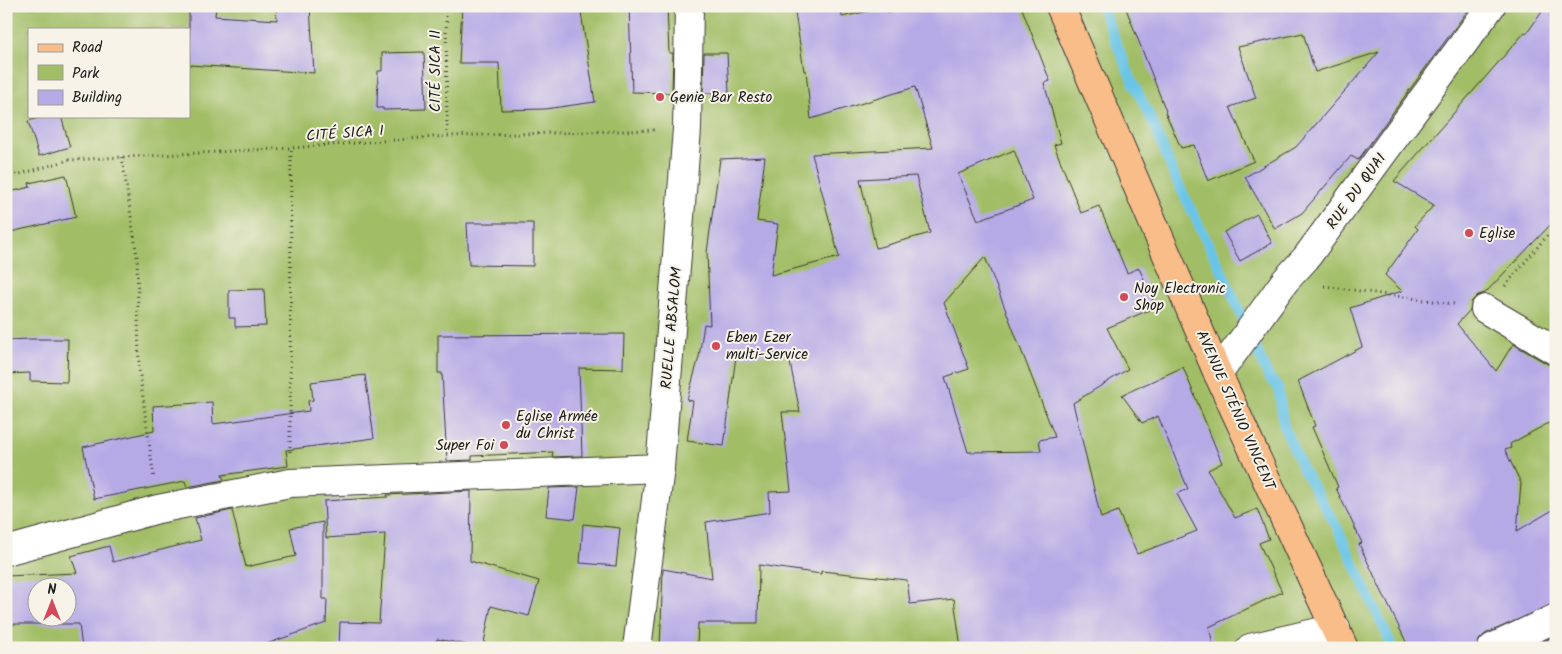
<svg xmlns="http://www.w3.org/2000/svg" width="1562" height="654" font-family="Kalam,sans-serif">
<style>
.green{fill:#a1be66;stroke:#5e6d41;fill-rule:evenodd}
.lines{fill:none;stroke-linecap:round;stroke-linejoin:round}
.stream{stroke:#69c5e7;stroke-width:10}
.building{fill:#b6aae6;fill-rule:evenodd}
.minor-casing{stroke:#3c3834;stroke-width:30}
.major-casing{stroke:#3c3834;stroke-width:30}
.path{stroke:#3c3834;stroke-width:3;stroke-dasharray:1 4;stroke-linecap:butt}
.minor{stroke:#fff;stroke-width:28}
.major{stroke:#f8bd89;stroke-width:28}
.poi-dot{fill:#d1495b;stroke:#f7f3e8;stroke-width:2}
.labels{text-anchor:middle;stroke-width:4;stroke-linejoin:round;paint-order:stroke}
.street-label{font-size:15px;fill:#1c1c1c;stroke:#f7f3e8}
.poi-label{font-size:15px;fill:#1c1c1c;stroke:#f7f3e8;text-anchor:start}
</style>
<rect width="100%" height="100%" fill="#f7f3e8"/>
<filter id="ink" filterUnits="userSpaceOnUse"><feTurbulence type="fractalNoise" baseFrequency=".02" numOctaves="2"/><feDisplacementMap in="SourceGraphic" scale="10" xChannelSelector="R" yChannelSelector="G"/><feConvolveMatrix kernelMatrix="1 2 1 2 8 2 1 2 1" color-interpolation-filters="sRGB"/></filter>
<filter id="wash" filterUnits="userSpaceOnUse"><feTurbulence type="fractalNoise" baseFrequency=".0096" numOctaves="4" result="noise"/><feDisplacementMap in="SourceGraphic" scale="20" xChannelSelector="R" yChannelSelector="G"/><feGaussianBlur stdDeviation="1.12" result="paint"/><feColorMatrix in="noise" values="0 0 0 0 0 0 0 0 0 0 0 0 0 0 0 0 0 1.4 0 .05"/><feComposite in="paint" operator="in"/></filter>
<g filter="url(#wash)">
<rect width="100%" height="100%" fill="#f4dabd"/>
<!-- green -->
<path class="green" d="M 6,6 L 1556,6 L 1556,648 L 6,648 ZM 29,29 L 189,29 L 189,116 L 29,116 ZM 38,586 L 68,586 L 68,616 L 38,616 Z"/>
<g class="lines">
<!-- stream -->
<path class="stream" d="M 1101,6 L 1131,78 L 1154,125 L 1173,173 L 1224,276 L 1269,378 L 1278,387 L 1284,427 L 1302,468 L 1337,527 L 1393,648"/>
</g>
<g id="blocks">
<!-- building -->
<g class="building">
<path d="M 189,6 L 216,6 L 215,16 L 277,20 L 276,6 L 310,6 L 314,73 L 189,65 Z"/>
<path d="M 462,6 L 580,6 L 595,102 L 545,109 L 501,110 L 499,63 L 459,63 Z"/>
<path d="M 629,6 L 667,6 L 669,53 L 673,53 L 672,93 L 632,92 Z"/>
<path d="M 794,6 L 841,6 L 842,17 L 886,7 L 888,12 L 914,6 L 1021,6 L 1050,81 L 1044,83 L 1061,143 L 1054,145 L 1081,213 L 1099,206 L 1127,273 L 1139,268 L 1156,307 L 1107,328 L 1128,369 L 1073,403 L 1101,518 L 1118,511 L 1137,554 L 1197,531 L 1177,494 L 1188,489 L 1158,416 L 1142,423 L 1122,395 L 1183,367 L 1222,463 L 1208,470 L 1235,518 L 1257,509 L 1269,539 L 1259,543 L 1282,592 L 1209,627 L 1214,648 L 961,648 L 954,599 L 910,604 L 907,580 L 821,571 L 821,574 L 759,565 L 758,623 L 698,623 L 697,648 L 660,648 L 663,569 L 712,578 L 706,522 L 770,512 L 769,492 L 791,491 L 782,412 L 800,412 L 788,353 L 736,356 L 724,446 L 687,441 L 693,401 L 687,400 L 699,357 L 704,324 L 710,325 L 707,252 L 720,159 L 765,157 L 757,221 L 778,224 L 771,275 L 839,257 L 812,154 L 933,148 L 915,87 L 811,119 L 806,71 L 804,71 ZM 1014,150 L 1033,200 L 978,220 L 958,174 ZM 916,176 L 930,233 L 876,248 L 860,179 ZM 985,257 L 1055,437 L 1039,440 L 1041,451 L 968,452 L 945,377 L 969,369 L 944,303 Z"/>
<path d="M 1125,6 L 1471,6 L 1358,160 L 1351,156 L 1302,213 L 1275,229 L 1245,177 L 1296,147 L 1379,52 L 1315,72 L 1303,33 L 1238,47 L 1256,98 L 1230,107 L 1254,161 L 1208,181 L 1194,145 L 1181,148 L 1165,112 L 1166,111 Z"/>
<path d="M 1546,6 L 1556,6 L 1556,219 L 1485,293 L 1478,295 L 1472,301 L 1470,310 L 1457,324 L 1496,371 L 1513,344 L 1548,364 L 1556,367 L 1556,419 L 1510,444 L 1511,448 L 1505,450 L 1521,483 L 1517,531 L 1556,508 L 1556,603 L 1485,634 L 1479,640 L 1477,648 L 1409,648 L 1359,544 L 1362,543 L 1336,488 L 1338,487 L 1312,427 L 1315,426 L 1298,381 L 1362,347 L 1350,308 L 1402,291 L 1385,275 L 1418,229 L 1415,226 L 1434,205 L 1394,181 L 1525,32 L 1527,33 Z"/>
<path d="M 424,52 L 426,109 L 383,110 L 383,108 L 377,108 L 378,71 L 382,71 L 382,53 Z"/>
<path d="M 704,53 L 727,53 L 729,93 L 703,93 Z"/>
<path d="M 45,116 L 61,116 L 70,147 L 39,156 L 28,121 Z"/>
<path d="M 66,175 L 76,217 L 6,233 L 6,193 L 30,187 L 29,183 Z"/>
<path d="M 1257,214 L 1272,243 L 1240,261 L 1224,232 Z"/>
<path d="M 467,223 L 533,223 L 533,266 L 469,265 Z"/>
<path d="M 264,289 L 266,326 L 235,327 L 235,318 L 229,318 L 229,290 Z"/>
<path d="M 624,334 L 623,369 L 579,368 L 582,456 L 552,457 L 553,452 L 472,456 L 472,460 L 447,461 L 442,373 L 438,373 L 438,335 Z"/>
<path d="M 31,339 L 68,339 L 67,382 L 30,381 L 30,373 L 6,374 L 6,340 Z"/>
<path d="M 365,375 L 374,438 L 286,450 L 288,466 L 222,475 L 224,480 L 187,487 L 185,481 L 94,499 L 83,447 L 154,431 L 153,406 L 212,402 L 213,424 L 309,411 L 308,401 L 313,400 L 311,382 Z"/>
<path d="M 579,487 L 575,519 L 546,516 L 549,488 Z"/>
<path d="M 471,491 L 470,561 L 539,581 L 529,616 L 491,606 L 483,648 L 437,639 L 435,648 L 339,648 L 340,622 L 379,623 L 385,534 L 326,538 L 324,501 L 388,497 L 387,495 Z"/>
<path d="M 232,510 L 246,567 L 296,556 L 290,528 L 323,522 L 323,599 L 327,599 L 326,623 L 255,648 L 82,648 L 79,624 L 6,624 L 6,576 L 77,573 L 71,556 L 109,546 L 113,562 L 201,540 L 195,518 ZM 38,586 L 68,586 L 68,616 L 38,616 Z"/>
<path d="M 583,524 L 620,528 L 616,566 L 580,563 Z"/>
<path d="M 1556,635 L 1556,648 L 1535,648 L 1534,646 Z"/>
</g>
</g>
</g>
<g filter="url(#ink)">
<use href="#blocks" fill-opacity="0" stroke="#3c3834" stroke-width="1"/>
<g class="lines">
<defs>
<g id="minor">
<path d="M 1485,309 L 1556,351"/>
<path d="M 1218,374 L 1285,281 L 1306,258 L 1491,6"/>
<path d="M 6,551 L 158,509 L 290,483 L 660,468"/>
<path d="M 637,648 L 660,468 L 687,129 L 689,6"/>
<path d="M 1250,648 L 1336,628"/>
<path d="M 1492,648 L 1556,618"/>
</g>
<path id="major" d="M 1060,6 L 1218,374 L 1344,648"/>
</defs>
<!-- minor casing -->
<use href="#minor" class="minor-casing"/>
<!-- major casing -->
<use href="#major" class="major-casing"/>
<!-- path -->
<g class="path">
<path d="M 446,6 L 447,136"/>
<path d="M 6,7 L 8,6"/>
<path d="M 122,157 L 137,256 L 139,368 L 154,479"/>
<path d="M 6,178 L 69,160 L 291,148 L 447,136 L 657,130"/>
<path d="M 1324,286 L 1454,304"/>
<path d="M 1505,286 L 1556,225"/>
<path d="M 290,452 L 291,148"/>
</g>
<!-- minor -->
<use href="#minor" class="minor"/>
<!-- major -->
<use href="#major" class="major"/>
</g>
</g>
<!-- markers -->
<g class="poi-dot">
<circle cx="660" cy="97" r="5"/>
<circle cx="1469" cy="233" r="5"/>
<circle cx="1124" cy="297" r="5"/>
<circle cx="716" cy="346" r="5"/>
<circle cx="506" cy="425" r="5"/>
<circle cx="504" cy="445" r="5"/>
</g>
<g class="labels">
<!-- street labels -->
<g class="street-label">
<text transform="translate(435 71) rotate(-90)" y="5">CITÉ SICA II</text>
<text transform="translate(345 133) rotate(-4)" y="5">CITÉ SICA I</text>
<text transform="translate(1356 191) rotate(-54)" y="5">RUE DU QUAI</text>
<text transform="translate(671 328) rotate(-85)" y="5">RUELLE ABSALOM</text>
<text transform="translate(1236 410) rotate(66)" y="5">AVENUE STÉNIO VINCENT</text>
</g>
<!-- poi labels -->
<g class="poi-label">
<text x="670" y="102">Genie Bar Resto</text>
<text x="1479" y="238">Eglise</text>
<text x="1134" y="293">Noy Electronic<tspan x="1134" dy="17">Shop</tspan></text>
<text x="726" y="342">Eben Ezer<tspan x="726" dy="17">multi-Service</tspan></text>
<text x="516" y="421">Eglise Armée<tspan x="516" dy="17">du Christ</tspan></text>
<text x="494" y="450" text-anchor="end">Super Foi</text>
</g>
</g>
<!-- margin -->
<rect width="1562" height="654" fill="none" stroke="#f7f3e8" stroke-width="25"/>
<!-- legend -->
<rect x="28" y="28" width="162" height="90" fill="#f7f3e8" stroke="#9f9d96"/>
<rect x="38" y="44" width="25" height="8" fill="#f8bd89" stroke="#9f9d96"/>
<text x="72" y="52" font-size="15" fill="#1c1c1c">Road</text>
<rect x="38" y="65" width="25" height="15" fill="#a1be66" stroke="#9f9d96"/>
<text x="72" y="78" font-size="15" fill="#1c1c1c">Park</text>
<rect x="38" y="90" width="25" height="15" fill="#b6aae6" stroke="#9f9d96"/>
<text x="72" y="102" font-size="15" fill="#1c1c1c">Building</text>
<!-- north arrow -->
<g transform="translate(52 602)"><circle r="24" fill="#f7f3e8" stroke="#9f9d96"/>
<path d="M0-4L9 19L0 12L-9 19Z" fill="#d1495b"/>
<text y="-8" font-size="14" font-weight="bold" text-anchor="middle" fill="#1c1c1c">N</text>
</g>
</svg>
